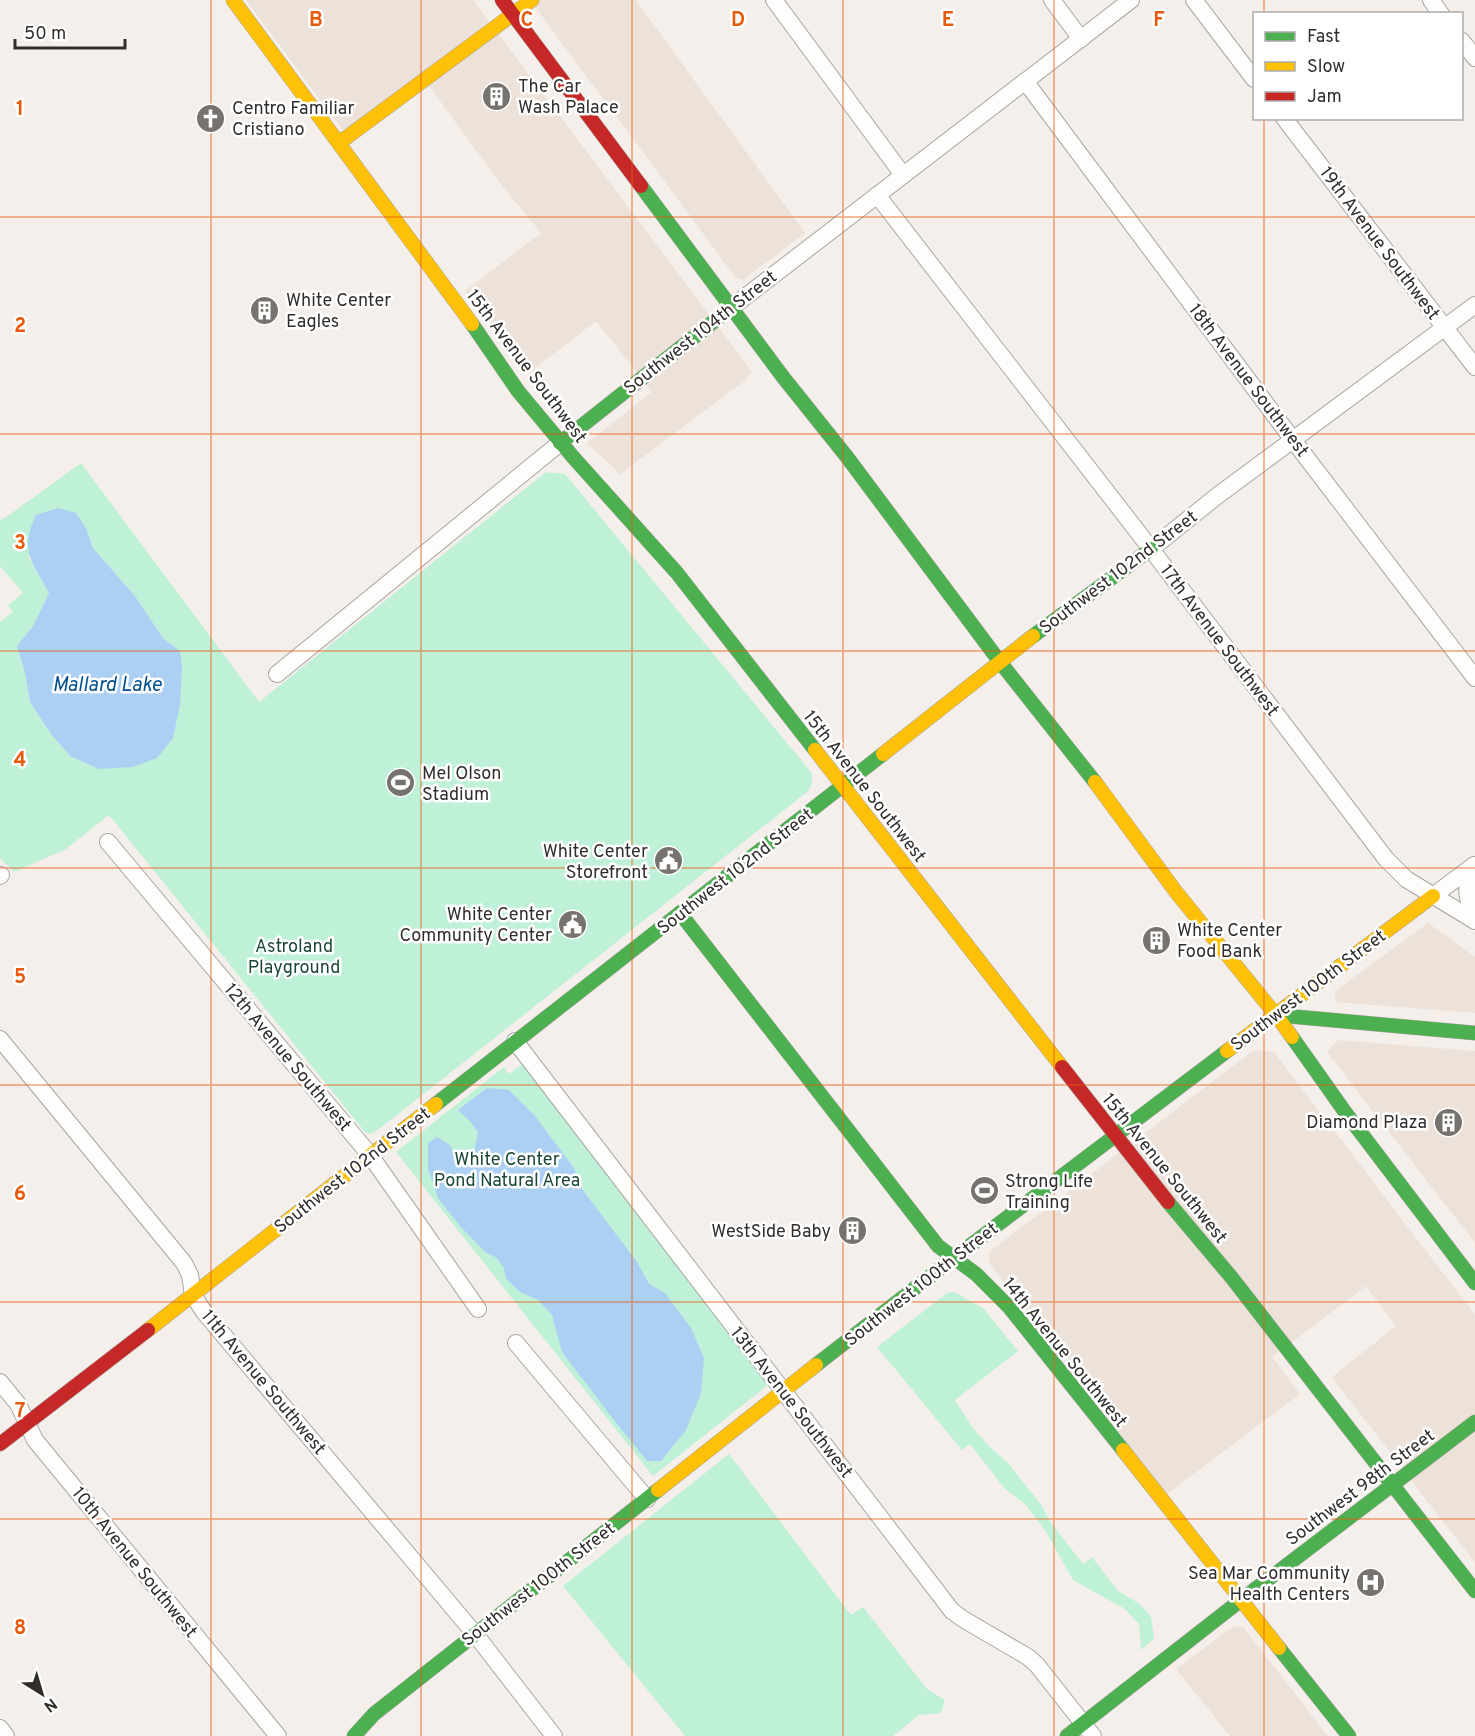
<svg xmlns="http://www.w3.org/2000/svg" width="1475" height="1736" font-family="Overpass,sans-serif">
<style>
.built{fill:#ede2d9}
.green{fill:#bef1d7;fill-rule:evenodd}
.water{fill:#accff4}
.lines{fill:none;stroke-linecap:round;stroke-linejoin:round}
.street-casing{stroke:#a9a5a1;stroke-width:18}
.fast-casing{stroke:#a9a5a1;stroke-width:15}
.slow-casing{stroke:#a9a5a1;stroke-width:15}
.jam-casing{stroke:#a9a5a1;stroke-width:15}
.street{stroke:#fdfdfc;stroke-width:16}
.fast{stroke:#4caf50;stroke-width:14}
.slow{stroke:#ffc107;stroke-width:14}
.jam{stroke:#c62828;stroke-width:14}
.grid{fill:none;stroke:#e8590c;stroke-width:1.5;stroke-opacity:0.55}
.labels{text-anchor:middle;stroke-width:5;stroke-linejoin:round;paint-order:stroke}
.poi-label{font-size:18px;fill:#322e2b;stroke:#fff;text-anchor:start}
.street-label{font-size:18px;fill:#322e2b;stroke:#fff}
.park-label{font-size:18px;fill:#1a4835;stroke:#fff}
.water-label{font-size:20px;font-style:italic;fill:#03508d;stroke:#fff}
.grid-label{font-size:20px;text-anchor:middle;font-weight:bold;fill:#e8590c;stroke:#fff;stroke-width:5;stroke-linejoin:round;paint-order:stroke}
</style>
<rect width="100%" height="100%" fill="#f4efea"/>
<!-- built -->
<g class="built">
<path d="M 246,0 L 473,0 L 752,372 L 746,380 L 620,474 L 587,443 L 652,392 L 596,321 L 528,374 L 465,291 L 541,233 L 504,188 L 420,74 L 344,132 Z"/>
<path d="M 530,0 L 636,0 L 805,233 L 743,280 L 736,278 Z"/>
<path d="M 1428,923 L 1475,957 L 1475,1013 L 1335,1002 L 1335,991 Z"/>
<path d="M 1338,1040 L 1475,1051 L 1475,1243 L 1327,1052 Z"/>
<path d="M 1254,1050 L 1274,1052 L 1475,1315 L 1475,1563 L 1332,1377 L 1396,1326 L 1366,1286 L 1272,1357 L 1300,1394 L 1167,1494 L 990,1264 L 989,1252 Z"/>
<path d="M 1234,1626 L 1244,1628 L 1328,1736 L 1230,1736 L 1176,1669 Z"/>
</g>
<!-- green -->
<g class="green">
<path d="M 81,463 L 259,702 L 546,472 L 565,474 L 811,772 C 814,780 812,785 807,792 L 379,1129 L 370,1134 L 365,1132 L 109,815 L 66,849 L 14,872 L 0,858 L 0,622 L 13,612 L 8,605 L 23,593 L 0,566 L 0,520 L 5,518 ZM 86,528 L 93,548 L 135,596 L 163,638 L 180,651 L 70,756 L 51,734 L 30,702 L 25,673 L 17,646 L 33,626 L 49,593 L 28,556 Z"/>
<path d="M 522,1064 L 768,1385 L 653,1476 L 396,1152 L 504,1067 L 509,1074 Z"/>
<path d="M 954,1292 L 983,1308 L 1018,1351 L 955,1400 L 972,1427 L 992,1449 L 1008,1463 L 1042,1506 L 1049,1520 L 1083,1564 L 1092,1557 L 1118,1591 L 1140,1604 L 1151,1617 L 1154,1639 L 1141,1650 L 1139,1624 L 1125,1609 L 1073,1580 L 1045,1530 L 1025,1504 L 1005,1489 L 970,1444 L 962,1450 L 877,1347 L 947,1293 Z"/>
<path d="M 729,1454 L 851,1615 L 863,1607 L 927,1689 L 945,1700 L 941,1713 L 919,1715 L 893,1736 L 685,1736 L 563,1586 Z"/>
</g>
<!-- water -->
<g class="water">
<path d="M 58,508 L 76,513 L 86,528 L 93,548 L 135,596 L 163,638 L 180,651 L 182,667 L 180,704 L 173,738 L 157,758 L 133,767 L 99,769 L 70,756 L 51,734 L 30,702 L 25,673 L 17,646 L 33,626 L 49,593 C 32,561 19,551 36,515 Z"/>
<path d="M 487,1088 L 509,1090 L 534,1115 L 574,1168 L 582,1189 L 637,1262 L 649,1284 L 665,1293 L 691,1328 L 704,1358 L 701,1393 L 686,1430 L 661,1461 L 647,1461 L 610,1415 L 562,1352 L 552,1315 L 538,1300 L 520,1292 L 506,1279 L 504,1268 L 497,1258 L 485,1252 L 460,1226 L 438,1198 L 428,1169 L 428,1143 L 437,1137 L 450,1145 L 455,1155 L 465,1160 L 475,1148 L 478,1132 L 470,1121 L 458,1110 Z"/>
</g>
<g class="lines">
<defs>
<g id="street">
<path d="M 774,0 L 903,175"/>
<path d="M 1052,0 L 1081,39"/>
<path d="M 1194,0 L 1254,79"/>
<path d="M 1431,0 L 1441,14"/>
<path d="M 1462,41 L 1475,58"/>
<path d="M 1025,81 L 1293,440 L 1475,678"/>
<path d="M 1284,118 L 1475,367"/>
<path d="M 877,195 L 1151,549 L 1386,859 L 1406,879 L 1475,921"/>
<path d="M 732,307 L 1131,0"/>
<path d="M 1151,549 L 1217,496 L 1475,305"/>
<path d="M 277,674 L 560,443"/>
<path d="M 108,842 L 370,1155 L 478,1309"/>
<path d="M 0,876 L 1,875"/>
<path d="M 1433,896 L 1473,866"/>
<path d="M 1474,920 C 1467,894 1463,891 1474,865"/>
<path d="M 0,1039 L 184,1263 L 190,1275 L 193,1295 L 204,1312 L 475,1634 L 554,1736"/>
<path d="M 515,1041 L 952,1611 L 963,1619 L 1028,1657 L 1037,1665 L 1093,1736"/>
<path d="M 516,1343 L 647,1499"/>
<path d="M 0,1382 L 18,1404 L 35,1440 L 278,1736"/>
<path d="M 0,1728 L 6,1736"/>
</g>
<g id="fast">
<path d="M 641,186 L 783,377 L 847,457 L 1000,662 L 1095,782"/>
<path d="M 472,324 L 518,391 L 573,457 L 677,573 L 815,750"/>
<path d="M 560,443 L 732,307"/>
<path d="M 1033,636 L 1151,549"/>
<path d="M 680,913 L 938,1246 L 976,1274 L 1009,1307 L 1123,1450"/>
<path d="M 1276,1015 L 1475,1033"/>
<path d="M 1292,1037 L 1345,1112 L 1475,1283"/>
<path d="M 436,1104 L 883,754"/>
<path d="M 1168,1202 L 1232,1278 L 1475,1591"/>
<path d="M 816,1365 L 955,1257 L 1227,1051"/>
<path d="M 1279,1648 L 1349,1736"/>
<path d="M 354,1736 L 374,1714 L 658,1490"/>
<path d="M 1067,1736 L 1241,1600 L 1475,1422"/>
</g>
<g id="slow">
<path d="M 233,0 L 472,324"/>
<path d="M 339,143 L 532,0"/>
<path d="M 815,750 L 1062,1067"/>
<path d="M 883,754 L 1033,636"/>
<path d="M 1095,782 L 1176,892 L 1276,1015 L 1292,1037"/>
<path d="M 1227,1051 L 1433,896"/>
<path d="M 148,1330 L 436,1104"/>
<path d="M 1123,1450 L 1279,1648"/>
<path d="M 658,1490 L 816,1365"/>
</g>
<g id="jam">
<path d="M 502,0 L 641,186"/>
<path d="M 1062,1067 L 1168,1202"/>
<path d="M 0,1444 L 148,1330"/>
</g>
</defs>
<!-- street casing -->
<use href="#street" class="street-casing"/>
<!-- fast casing -->
<use href="#fast" class="fast-casing"/>
<!-- slow casing -->
<use href="#slow" class="slow-casing"/>
<!-- jam casing -->
<use href="#jam" class="jam-casing"/>
<!-- street -->
<use href="#street" class="street"/>
<!-- fast -->
<use href="#fast" class="fast"/>
<!-- slow -->
<use href="#slow" class="slow"/>
<!-- jam -->
<use href="#jam" class="jam"/>
</g>
<!-- grid -->
<path class="grid" d="M 211,0 L 211,1736M 421,0 L 421,1736M 632,0 L 632,1736M 843,0 L 843,1736M 1054,0 L 1054,1736M 1264,0 L 1264,14M 1264,118 L 1264,1736M 0,217 L 1475,217M 0,434 L 1475,434M 0,651 L 1475,651M 0,868 L 1475,868M 0,1085 L 1475,1085M 0,1302 L 1475,1302M 0,1519 L 1475,1519"/>
<!-- icons -->
<defs>
<symbol id="building-disc" viewBox="-11 -11 22 22"><circle r="9.5" fill="#76726e" stroke="#fff"/><path d="M-4-6H4V6H1V3H-1V6H-4ZM-2.5-4.3h1.7v1.8h-1.7ZM.8-4.3h1.7v1.8H.8ZM-2.5-1h1.7V.8h-1.7ZM.8-1h1.7V.8H.8Z" fill="#fff"/></symbol>
<symbol id="church-disc" viewBox="-11 -11 22 22"><circle r="9.5" fill="#76726e" stroke="#fff"/><path d="M-1.2-6h2.4v3.5h3.3v2.4h-3.3V6h-2.4V-.1h-3.3v-2.4h3.3Z" fill="#fff"/></symbol>
<symbol id="stadium-disc" viewBox="-11 -11 22 22"><circle r="9.5" fill="#76726e" stroke="#fff"/><path d="M0-5a6.5 5 0 1 0 0 10a6.5 5 0 1 0 0-10ZM-3.5-1.8h7v3.6h-7Z" fill="#fff"/></symbol>
<symbol id="civic-disc" viewBox="-11 -11 22 22"><circle r="9.5" fill="#76726e" stroke="#fff"/><path d="M-.6-6.5H3V-4.5H.6V-3L4-1V1h2V6H-6V1h2V-1L-.6-3ZM-1.2 2.5V6h2.4V2.5Z" fill="#fff"/></symbol>
<symbol id="hospital-disc" viewBox="-11 -11 22 22"><circle r="9.5" fill="#76726e" stroke="#fff"/><path d="M-5-5h3v3.5h4V-5h3V5h-3V1.5h-4V5h-3Z" fill="#fff"/></symbol>
</defs>
<g fill-rule="evenodd">
<use href="#building-disc" x="480" y="80" width="33" height="33"/>
<use href="#church-disc" x="194" y="102" width="33" height="33"/>
<use href="#building-disc" x="248" y="294" width="33" height="33"/>
<use href="#stadium-disc" x="384" y="766" width="33" height="33"/>
<use href="#civic-disc" x="652" y="844" width="33" height="33"/>
<use href="#civic-disc" x="556" y="908" width="33" height="33"/>
<use href="#building-disc" x="1140" y="924" width="33" height="33"/>
<use href="#building-disc" x="1432" y="1106" width="33" height="33"/>
<use href="#stadium-disc" x="968" y="1174" width="33" height="33"/>
<use href="#building-disc" x="836" y="1214" width="33" height="33"/>
<use href="#hospital-disc" x="1354" y="1566" width="33" height="33"/>
</g>
<g class="labels">
<!-- poi labels -->
<g class="poi-label">
<text x="518" y="92">The Car<tspan x="518" dy="21">Wash Palace</tspan></text>
<text x="232" y="114">Centro Familiar<tspan x="232" dy="21">Cristiano</tspan></text>
<text x="286" y="306">White Center<tspan x="286" dy="21">Eagles</tspan></text>
<text x="422" y="779">Mel Olson<tspan x="422" dy="21">Stadium</tspan></text>
<text x="648" y="857" text-anchor="end">White Center<tspan x="648" dy="21">Storefront</tspan></text>
<text x="552" y="920" text-anchor="end">White Center<tspan x="552" dy="21">Community Center</tspan></text>
<text x="1177" y="936">White Center<tspan x="1177" dy="21">Food Bank</tspan></text>
<text x="1427" y="1128" text-anchor="end">Diamond Plaza</text>
<text x="1005" y="1187">Strong Life<tspan x="1005" dy="21">Training</tspan></text>
<text x="831" y="1237" text-anchor="end">WestSide Baby</text>
<text x="1350" y="1579" text-anchor="end">Sea Mar Community<tspan x="1350" dy="21">Health Centers</tspan></text>
</g>
<!-- street labels -->
<g class="street-label">
<text transform="translate(1380 243) rotate(53)" y="6">19th Avenue Southwest</text>
<text transform="translate(700 332) rotate(-38)" y="6">Southwest 104th Street</text>
<text transform="translate(527 366) rotate(53)" y="6">15th Avenue Southwest</text>
<text transform="translate(1249 380) rotate(53)" y="6">18th Avenue Southwest</text>
<text transform="translate(1118 572) rotate(-37)" y="6">Southwest 102nd Street</text>
<text transform="translate(1220 640) rotate(53)" y="6">17th Avenue Southwest</text>
<text transform="translate(865 786) rotate(52)" y="6">15th Avenue Southwest</text>
<text transform="translate(735 871) rotate(-38)" y="6">Southwest 102nd Street</text>
<text transform="translate(1308 990) rotate(-37)" y="6">Southwest 100th Street</text>
<text transform="translate(288 1057) rotate(50)" y="6">12th Avenue Southwest</text>
<text transform="translate(1165 1168) rotate(51)" y="6">15th Avenue Southwest</text>
<text transform="translate(352 1170) rotate(-38)" y="6">Southwest 102nd Street</text>
<text transform="translate(921 1284) rotate(-38)" y="6">Southwest 100th Street</text>
<text transform="translate(1065 1352) rotate(51)" y="6">14th Avenue Southwest</text>
<text transform="translate(264 1382) rotate(50)" y="6">11th Avenue Southwest</text>
<text transform="translate(792 1402) rotate(52)" y="6">13th Avenue Southwest</text>
<text transform="translate(1360 1487) rotate(-37)" y="6">Southwest 98th Street</text>
<text transform="translate(135 1562) rotate(51)" y="6">10th Avenue Southwest</text>
<text transform="translate(538 1584) rotate(-38)" y="6">Southwest 100th Street</text>
</g>
<!-- park labels -->
<g class="park-label">
<text x="294" y="952">Astroland<tspan x="294" dy="21">Playground</tspan></text>
<text x="507" y="1165">White Center<tspan x="507" dy="21">Pond Natural Area</tspan></text>
</g>
<!-- water labels -->
<g class="water-label">
<text x="107" y="691">Mallard Lake</text>
</g>
</g>
<g class="grid-label">
<text x="316" y="26">B</text>
<text x="527" y="26">C</text>
<text x="738" y="26">D</text>
<text x="948" y="26">E</text>
<text x="1159" y="26">F</text>
<text x="20" y="115">1</text>
<text x="20" y="332">2</text>
<text x="20" y="549">3</text>
<text x="20" y="766">4</text>
<text x="20" y="983">5</text>
<text x="20" y="1200">6</text>
<text x="20" y="1417">7</text>
<text x="20" y="1634">8</text>
</g>
<!-- legend -->
<rect x="1253" y="12" width="210" height="108" fill="#ffffff" stroke="#adabaa" stroke-width="1.5"/>
<rect x="1265" y="32" width="30" height="9" fill="#4caf50" stroke="#adabaa" stroke-width="1.5"/>
<text x="1307" y="42" font-size="18" fill="#322e2b">Fast</text>
<rect x="1265" y="62" width="30" height="9" fill="#ffc107" stroke="#adabaa" stroke-width="1.5"/>
<text x="1307" y="72" font-size="18" fill="#322e2b">Slow</text>
<rect x="1265" y="92" width="30" height="9" fill="#c62828" stroke="#adabaa" stroke-width="1.5"/>
<text x="1307" y="102" font-size="18" fill="#322e2b">Jam</text>
<!-- north arrow -->
<g transform="translate(42 1694) rotate(143)" stroke="#ffffff" stroke-width="4.5" paint-order="stroke">
<path d="M0-4.5L10 22L0 15L-10 22Z" fill="#322e2b"/>
<text y="-9" font-size="16" font-weight="bold" text-anchor="middle" fill="#322e2b">N</text>
</g>
<!-- scale -->
<path d="M15 39v9h110v-9" fill="none" stroke="#322e2b" stroke-width="3"/>
<text x="24" y="39" font-size="18" fill="#322e2b" stroke="#ffffff" stroke-width="4.5" paint-order="stroke">50 m</text>
</svg>
